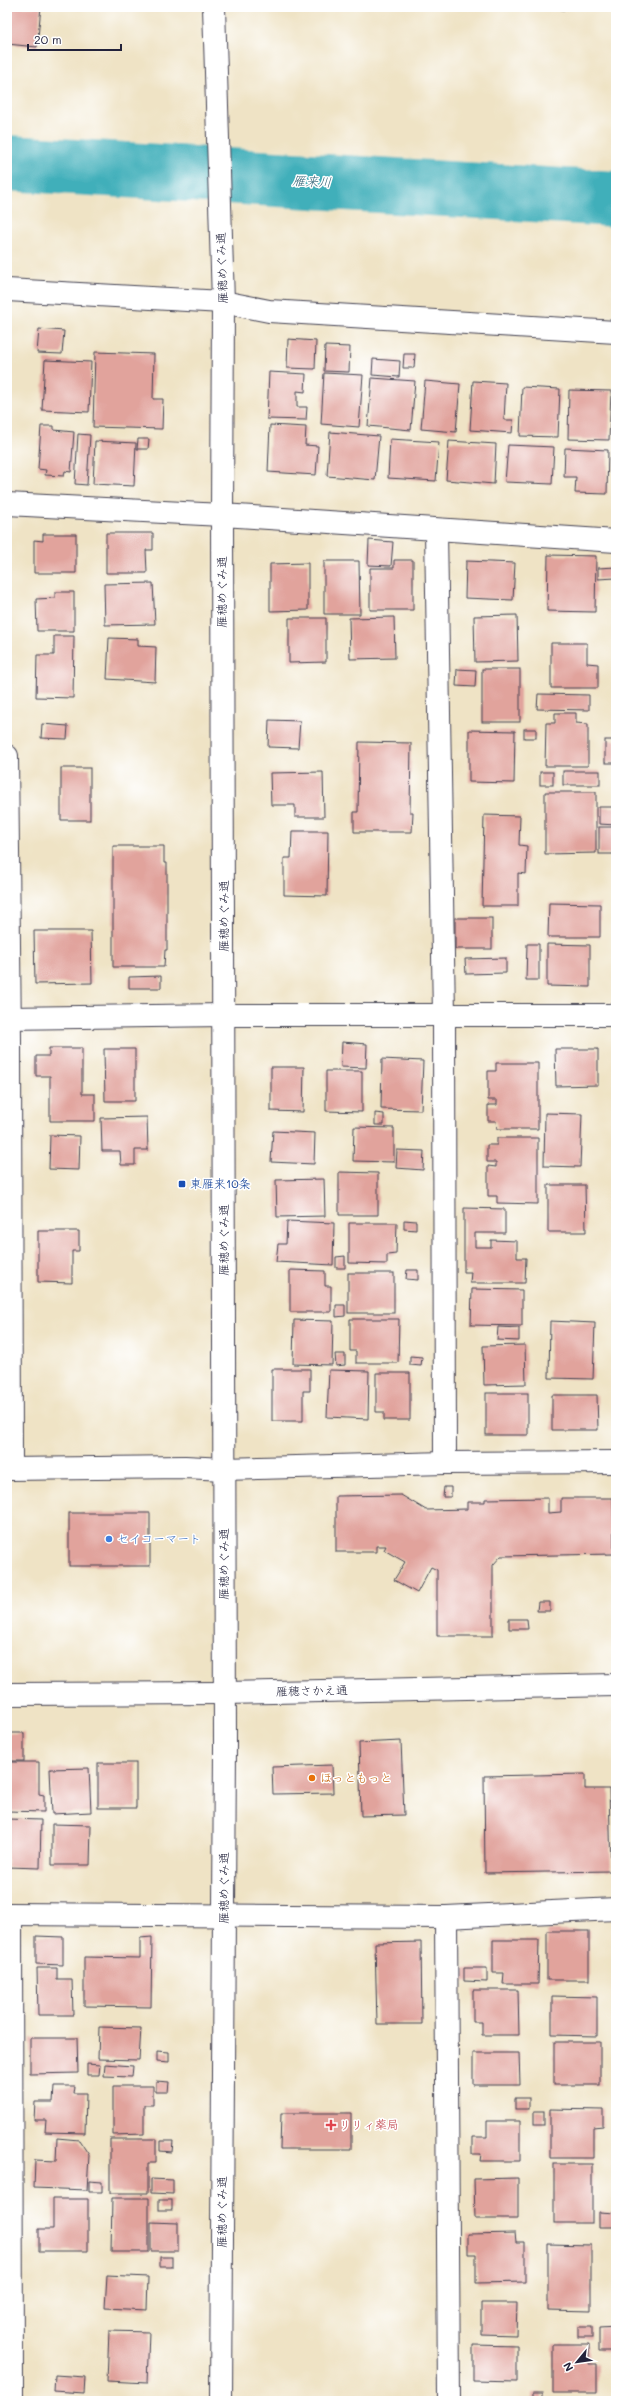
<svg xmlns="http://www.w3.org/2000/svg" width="623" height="2408" font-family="Mali,'Klee One',sans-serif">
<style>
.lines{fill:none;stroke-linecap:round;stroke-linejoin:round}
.river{stroke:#3fafba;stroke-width:56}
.building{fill:#e1a39c}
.minor-casing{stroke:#413f50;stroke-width:24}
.tertiary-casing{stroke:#413f50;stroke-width:24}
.minor{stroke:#fff;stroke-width:22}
.tertiary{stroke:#fff;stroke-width:22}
.transit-dot{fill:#1a4fb4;stroke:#fff;stroke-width:1.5}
.shop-dot{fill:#3f7fe0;stroke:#fff;stroke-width:1.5}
.food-dot{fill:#e8710a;stroke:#fff;stroke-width:1.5}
.health-dot{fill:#e0444e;stroke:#fff;stroke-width:1.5}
.labels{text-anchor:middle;stroke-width:3;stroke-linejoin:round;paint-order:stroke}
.street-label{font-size:12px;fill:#22223b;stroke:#fff}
.transit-label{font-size:12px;fill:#164399;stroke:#fff;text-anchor:start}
.shop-label{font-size:12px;fill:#366cbe;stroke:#fff;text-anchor:start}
.food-label{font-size:12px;fill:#c56008;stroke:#fff;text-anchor:start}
.health-label{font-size:12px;fill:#be3a42;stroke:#fff;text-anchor:start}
.water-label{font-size:13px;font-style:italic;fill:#2f6174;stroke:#fff}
</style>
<rect width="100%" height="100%" fill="#fff"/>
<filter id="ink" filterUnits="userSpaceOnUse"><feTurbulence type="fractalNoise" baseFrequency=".025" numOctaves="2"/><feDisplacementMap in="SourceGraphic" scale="8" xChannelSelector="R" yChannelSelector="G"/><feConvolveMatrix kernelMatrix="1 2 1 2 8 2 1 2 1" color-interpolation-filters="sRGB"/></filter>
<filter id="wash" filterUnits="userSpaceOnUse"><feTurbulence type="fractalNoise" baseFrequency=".012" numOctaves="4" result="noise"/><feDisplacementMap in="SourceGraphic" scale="16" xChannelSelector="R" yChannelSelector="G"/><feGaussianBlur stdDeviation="0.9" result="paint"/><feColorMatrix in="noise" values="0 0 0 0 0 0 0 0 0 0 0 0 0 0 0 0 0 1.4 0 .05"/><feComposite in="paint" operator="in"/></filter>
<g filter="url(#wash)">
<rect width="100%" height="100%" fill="#efe3c5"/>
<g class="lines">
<!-- river -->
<path class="river" d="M 7,163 L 616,199"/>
</g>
<g id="blocks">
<!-- building -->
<g class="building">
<path d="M 7,7 L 41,7 L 37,47 L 7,44 Z"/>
<path d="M 541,7 L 565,7 L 564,10 Z"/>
<path d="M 39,329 L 64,331 L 62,354 L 37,353 Z"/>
<path d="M 288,339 L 316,341 L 315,369 L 287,368 Z"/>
<path d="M 325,346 L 350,347 L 349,372 L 324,371 Z"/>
<path d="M 95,352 L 154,354 L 153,399 L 163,399 L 162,429 L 93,427 Z"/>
<path d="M 404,354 L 415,354 L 414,368 L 403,368 Z"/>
<path d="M 373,359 L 400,361 L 399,377 L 372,375 Z"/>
<path d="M 45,360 L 91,362 L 89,412 L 42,410 Z"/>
<path d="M 269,372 L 306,374 L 305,392 L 297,391 L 297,407 L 307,407 L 306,420 L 267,419 Z"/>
<path d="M 324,373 L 363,375 L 359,427 L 321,424 Z"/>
<path d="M 372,378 L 415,381 L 411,430 L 368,426 Z"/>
<path d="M 425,381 L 460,384 L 456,432 L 421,429 Z"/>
<path d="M 473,381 L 506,383 L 504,420 L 513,420 L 512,433 L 470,430 Z"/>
<path d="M 522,387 L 560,389 L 558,437 L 520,436 Z"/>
<path d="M 569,390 L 611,391 L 609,440 L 568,439 Z"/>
<path d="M 270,425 L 306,427 L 305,445 L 318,446 L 316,475 L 268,472 Z"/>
<path d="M 41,426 L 54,426 L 54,430 L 74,432 L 71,472 L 65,471 L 64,476 L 45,475 L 46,470 L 38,469 Z"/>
<path d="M 330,432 L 379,436 L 375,480 L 327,476 Z"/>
<path d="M 78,434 L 90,435 L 87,485 L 75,484 Z"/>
<path d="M 138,439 L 149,439 L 148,449 L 137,449 Z"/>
<path d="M 390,439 L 439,442 L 436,481 L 388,478 Z"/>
<path d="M 95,441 L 136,443 L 134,486 L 93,484 Z"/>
<path d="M 449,441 L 496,444 L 494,484 L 446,480 Z"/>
<path d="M 508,445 L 554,447 L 552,484 L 505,482 Z"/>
<path d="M 565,448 L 608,450 L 607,494 L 575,493 L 576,477 L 564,477 Z"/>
<path d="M 106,533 L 153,533 L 153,550 L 146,550 L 147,573 L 106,573 Z"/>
<path d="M 43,534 L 76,534 L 76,573 L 34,573 L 34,540 L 43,541 Z"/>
<path d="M 369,540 L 393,542 L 391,566 L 368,565 Z"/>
<path d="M 548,555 L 596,556 L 595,612 L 547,611 Z"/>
<path d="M 394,560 L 413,560 L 413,610 L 370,610 L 370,568 L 394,568 Z"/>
<path d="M 324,561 L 359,561 L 360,614 L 324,614 Z"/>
<path d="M 466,561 L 515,563 L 513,600 L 465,598 Z"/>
<path d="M 308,563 L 308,610 L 270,611 L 270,564 Z"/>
<path d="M 616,567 L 616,578 L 598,579 L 598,568 Z"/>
<path d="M 153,583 L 155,624 L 105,625 L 104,584 Z"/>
<path d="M 55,592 L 74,592 L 74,631 L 37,631 L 36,599 L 55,598 Z"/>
<path d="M 517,615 L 518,661 L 475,662 L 474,616 Z"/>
<path d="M 394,617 L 395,658 L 350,659 L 349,618 Z"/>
<path d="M 289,618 L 326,618 L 326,662 L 289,663 Z"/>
<path d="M 54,636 L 74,636 L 73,698 L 36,697 L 37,655 L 54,655 Z"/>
<path d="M 109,638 L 138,639 L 138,646 L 156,647 L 155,682 L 107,679 Z"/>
<path d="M 551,643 L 587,643 L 587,663 L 598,664 L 598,688 L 551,688 Z"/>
<path d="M 457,669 L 476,670 L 475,687 L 456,686 Z"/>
<rect x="482" y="669" width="38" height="53"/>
<path d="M 538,694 L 589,695 L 589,710 L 537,709 Z"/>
<path d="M 555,713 L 576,713 L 576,723 L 588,724 L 588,766 L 545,766 L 546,723 L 555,723 Z"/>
<path d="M 269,720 L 300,721 L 298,748 L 268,747 Z"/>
<path d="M 42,724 L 68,726 L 67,739 L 41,738 Z"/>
<rect x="524" y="729" width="12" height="9"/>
<path d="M 469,730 L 515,731 L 514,783 L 469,782 Z"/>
<rect x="605" y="740" width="11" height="23"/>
<path d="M 359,742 L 411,743 L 410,812 L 413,812 L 412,832 L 354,832 L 354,812 L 358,812 Z"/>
<rect x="61" y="768" width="29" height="52"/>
<rect x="563" y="771" width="37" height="14"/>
<path d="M 323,772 L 324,817 L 295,817 L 295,805 L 271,805 L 270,773 Z"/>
<rect x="540" y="772" width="13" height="13"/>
<path d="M 545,792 L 596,792 L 596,853 L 545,854 Z"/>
<path d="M 599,807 L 616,807 L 616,825 L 599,824 Z"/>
<path d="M 484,815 L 520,816 L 519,845 L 527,846 L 526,874 L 518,873 L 518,906 L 482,906 Z"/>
<rect x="599" y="827" width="17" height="27"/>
<path d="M 292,831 L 328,831 L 327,896 L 284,895 L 284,858 L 291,858 Z"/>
<path d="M 113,846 L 164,846 L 164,863 L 167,863 L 167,950 L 165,950 L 164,967 L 113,967 Z"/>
<path d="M 549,903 L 600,904 L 600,937 L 548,937 Z"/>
<rect x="455" y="918" width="37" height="31"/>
<path d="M 34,931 L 91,931 L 92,983 L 35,984 Z"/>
<path d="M 527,944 L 539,944 L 539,980 L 526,980 Z"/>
<path d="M 547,944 L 590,945 L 590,987 L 547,986 Z"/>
<path d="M 506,958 L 506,973 L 466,974 L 465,959 Z"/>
<path d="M 161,976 L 161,988 L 129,988 L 129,977 Z"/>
<path d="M 342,1042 L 367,1044 L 366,1068 L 341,1067 Z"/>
<path d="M 49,1048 L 82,1048 L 82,1094 L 95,1094 L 95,1121 L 50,1121 L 50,1076 L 36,1076 L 36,1056 L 49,1056 Z"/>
<path d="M 104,1049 L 135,1049 L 135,1101 L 105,1101 Z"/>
<path d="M 555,1049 L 598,1049 L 598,1085 L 556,1086 Z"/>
<path d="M 382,1059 L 423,1061 L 421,1110 L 381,1109 Z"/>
<path d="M 496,1063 L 538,1063 L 538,1129 L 497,1129 L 496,1121 L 488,1121 L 488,1105 L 497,1105 L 497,1100 L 488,1100 L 488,1071 L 496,1071 Z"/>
<path d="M 271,1067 L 304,1067 L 303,1112 L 271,1111 Z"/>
<path d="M 326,1071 L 362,1071 L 362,1112 L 326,1111 Z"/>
<path d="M 375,1113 L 384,1114 L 384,1125 L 375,1125 Z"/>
<path d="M 545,1113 L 582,1114 L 580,1167 L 544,1166 Z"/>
<path d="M 147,1117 L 148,1150 L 135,1150 L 135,1165 L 121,1165 L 120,1151 L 102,1151 L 101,1118 Z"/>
<path d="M 354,1127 L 394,1128 L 394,1162 L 353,1161 Z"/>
<path d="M 273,1131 L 315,1133 L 314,1164 L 271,1162 Z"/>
<path d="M 50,1135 L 80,1136 L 79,1170 L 49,1169 Z"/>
<path d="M 497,1138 L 538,1138 L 538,1204 L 497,1203 L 497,1196 L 488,1196 L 488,1166 L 496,1167 L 496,1162 L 487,1162 L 487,1145 L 497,1145 Z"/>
<path d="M 397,1150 L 424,1151 L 423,1170 L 396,1168 Z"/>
<path d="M 339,1172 L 378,1173 L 378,1215 L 339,1215 Z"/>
<path d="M 324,1179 L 325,1216 L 277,1217 L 276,1180 Z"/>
<path d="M 548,1185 L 585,1185 L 586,1232 L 548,1232 Z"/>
<path d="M 464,1208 L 505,1209 L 505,1233 L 475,1233 L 475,1247 L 491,1247 L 491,1240 L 517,1241 L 517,1258 L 526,1258 L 525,1283 L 470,1283 L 471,1272 L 464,1272 Z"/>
<path d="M 404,1220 L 416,1221 L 416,1230 L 404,1229 Z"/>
<path d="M 287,1221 L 334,1223 L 333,1265 L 276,1262 L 278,1244 L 286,1244 Z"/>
<path d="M 349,1223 L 397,1223 L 396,1254 L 387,1255 L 387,1264 L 349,1263 Z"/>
<path d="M 38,1231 L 79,1231 L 79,1251 L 72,1251 L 72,1283 L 38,1282 Z"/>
<path d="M 345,1256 L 345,1268 L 336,1268 L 336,1257 Z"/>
<path d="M 290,1270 L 325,1271 L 325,1286 L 331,1286 L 331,1312 L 290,1312 Z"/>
<path d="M 407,1270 L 418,1270 L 418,1280 L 406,1279 Z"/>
<rect x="348" y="1273" width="46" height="40"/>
<path d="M 472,1289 L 522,1290 L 522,1326 L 471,1325 Z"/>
<path d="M 336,1305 L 345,1305 L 345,1316 L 336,1317 Z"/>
<path d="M 350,1319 L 399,1319 L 398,1363 L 356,1363 L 356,1351 L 350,1351 Z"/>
<path d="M 294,1320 L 333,1321 L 332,1365 L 293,1364 Z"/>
<path d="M 550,1321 L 595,1323 L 593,1379 L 549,1378 Z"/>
<path d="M 498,1327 L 519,1328 L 519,1341 L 497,1340 Z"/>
<path d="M 525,1345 L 526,1384 L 484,1385 L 483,1346 Z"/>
<path d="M 335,1354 L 345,1354 L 345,1365 L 336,1366 Z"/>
<path d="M 410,1356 L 422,1357 L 421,1366 L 410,1365 Z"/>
<path d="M 272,1369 L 310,1369 L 310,1391 L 303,1391 L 303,1421 L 272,1421 Z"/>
<path d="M 329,1370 L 369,1371 L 368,1419 L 327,1417 Z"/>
<path d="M 376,1373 L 410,1373 L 410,1420 L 384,1420 L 384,1412 L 376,1412 Z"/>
<rect x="486" y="1393" width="42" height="42"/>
<path d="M 552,1395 L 597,1395 L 598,1430 L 552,1430 Z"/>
<path d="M 444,1487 L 451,1487 L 451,1497 L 443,1497 Z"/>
<path d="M 401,1495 L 426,1510 L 467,1509 L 467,1502 L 485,1502 L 485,1499 L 548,1498 L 548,1513 L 561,1512 L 561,1498 L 613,1498 L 614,1554 L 501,1556 L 493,1565 L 493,1636 L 437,1636 L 437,1570 L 431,1567 L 417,1593 L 394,1580 L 405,1562 L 384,1550 L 386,1546 L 376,1546 L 376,1552 L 336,1552 L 336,1496 Z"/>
<rect x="69" y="1513" width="81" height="53"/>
<path d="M 538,1602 L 550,1602 L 550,1611 L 537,1611 Z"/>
<path d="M 509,1619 L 527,1619 L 528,1629 L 509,1629 Z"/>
<rect x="7" y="1733" width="17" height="28"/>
<path d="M 401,1741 L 404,1815 L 361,1816 L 359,1743 Z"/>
<path d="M 7,1762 L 39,1762 L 39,1794 L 44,1795 L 44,1812 L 7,1811 Z"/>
<rect x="98" y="1763" width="38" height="45"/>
<path d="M 332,1765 L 333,1793 L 273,1794 L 272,1767 Z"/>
<path d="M 89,1768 L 91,1812 L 52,1814 L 50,1769 Z"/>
<path d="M 585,1774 L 585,1789 L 609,1789 L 611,1871 L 485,1873 L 484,1776 Z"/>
<path d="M 7,1819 L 41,1820 L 40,1868 L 7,1867 Z"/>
<path d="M 52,1824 L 91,1825 L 90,1865 L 52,1865 Z"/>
<rect x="547" y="1931" width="42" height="49"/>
<path d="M 36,1936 L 63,1937 L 63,1965 L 36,1964 Z"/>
<path d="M 152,1937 L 151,2007 L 84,2006 L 84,1957 L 140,1958 L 140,1938 Z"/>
<path d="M 493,1940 L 539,1940 L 538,1984 L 503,1984 L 504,1973 L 493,1973 Z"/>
<path d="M 421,1942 L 422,2024 L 377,2024 L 375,1943 Z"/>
<path d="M 37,1968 L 57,1968 L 57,1979 L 72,1979 L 73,2015 L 38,2015 Z"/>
<path d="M 464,1968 L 487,1968 L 487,1982 L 464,1981 Z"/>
<path d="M 473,1990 L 518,1990 L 519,2035 L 482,2035 L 482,2022 L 473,2022 Z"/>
<path d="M 552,1996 L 597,1997 L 597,2036 L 552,2035 Z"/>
<path d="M 99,2027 L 141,2028 L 139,2060 L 98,2059 Z"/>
<path d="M 30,2038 L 77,2038 L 78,2073 L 30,2074 Z"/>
<rect x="554" y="2042" width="46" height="43"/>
<path d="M 157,2051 L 169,2052 L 169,2062 L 157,2061 Z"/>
<path d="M 473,2053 L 519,2053 L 520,2085 L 473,2085 Z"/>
<path d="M 87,2064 L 100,2065 L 99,2075 L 87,2075 Z"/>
<path d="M 105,2064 L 133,2066 L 132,2077 L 104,2076 Z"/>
<path d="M 156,2081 L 169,2082 L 168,2092 L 156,2092 Z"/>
<path d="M 54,2086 L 75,2086 L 74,2093 L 86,2093 L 85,2133 L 45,2132 L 46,2120 L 34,2120 L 35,2102 L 53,2102 Z"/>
<path d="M 113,2086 L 153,2086 L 153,2105 L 144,2105 L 144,2134 L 113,2135 Z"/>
<rect x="515" y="2098" width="14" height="11"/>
<path d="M 550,2109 L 603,2110 L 603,2126 L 593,2127 L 593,2158 L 550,2158 Z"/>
<rect x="534" y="2111" width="10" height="14"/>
<path d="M 281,2113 L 351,2113 L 351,2149 L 280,2149 Z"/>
<path d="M 487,2121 L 520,2121 L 520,2161 L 480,2161 L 481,2154 L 472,2154 L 472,2137 L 487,2137 Z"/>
<path d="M 57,2138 L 79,2140 L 89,2155 L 87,2190 L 34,2188 L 35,2160 L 56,2161 Z"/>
<path d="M 110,2139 L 156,2139 L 156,2163 L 148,2163 L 148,2193 L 110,2193 Z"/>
<path d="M 160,2141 L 173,2141 L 172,2152 L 160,2151 Z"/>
<rect x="554" y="2164" width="38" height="59"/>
<path d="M 518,2178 L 518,2219 L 475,2219 L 474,2179 Z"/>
<path d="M 151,2179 L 173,2180 L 173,2194 L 151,2193 Z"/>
<path d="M 89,2181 L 102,2182 L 102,2192 L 89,2192 Z"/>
<path d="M 112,2198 L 149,2198 L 149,2252 L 111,2252 Z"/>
<path d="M 53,2199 L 88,2199 L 88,2251 L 39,2251 L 39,2229 L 53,2229 Z"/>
<rect x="159" y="2200" width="13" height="10"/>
<path d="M 599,2212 L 616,2213 L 616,2227 L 599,2227 Z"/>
<path d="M 151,2222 L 178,2223 L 178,2251 L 151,2251 Z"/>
<path d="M 515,2233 L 516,2242 L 525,2242 L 525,2282 L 476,2283 L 476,2254 L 468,2254 L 468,2234 Z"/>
<path d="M 548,2244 L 591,2245 L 591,2311 L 548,2310 Z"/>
<rect x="160" y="2257" width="12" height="10"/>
<path d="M 107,2275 L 148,2277 L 147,2310 L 105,2308 Z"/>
<path d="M 481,2303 L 517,2303 L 516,2335 L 481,2334 Z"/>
<rect x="578" y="2327" width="14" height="10"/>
<path d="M 616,2327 L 616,2351 L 599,2351 L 599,2328 Z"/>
<path d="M 109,2331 L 149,2332 L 147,2383 L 107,2381 Z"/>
<path d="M 553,2344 L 589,2344 L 589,2364 L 597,2364 L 597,2393 L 553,2393 Z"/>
<path d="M 473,2345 L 517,2346 L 517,2382 L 473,2381 Z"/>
<path d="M 55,2375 L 85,2377 L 84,2393 L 54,2391 Z"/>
<rect x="532" y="2393" width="10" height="8"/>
</g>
</g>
</g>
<g filter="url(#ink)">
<use href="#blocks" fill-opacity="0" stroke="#413f50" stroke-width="1"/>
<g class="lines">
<defs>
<g id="minor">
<path d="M 223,302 L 269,311 L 616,332"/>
<path d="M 7,504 L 222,515 L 616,541"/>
<path d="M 436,531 L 444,1016 L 445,1463"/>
<path d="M 7,756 L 10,1040 L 11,1469"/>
<path d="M 7,1018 L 224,1015 L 616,1015"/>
<path d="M 7,1469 L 185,1467 L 224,1469 L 445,1463 L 616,1462"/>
<path d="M 7,1914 L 446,1917 L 616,1909"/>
<path d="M 11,1914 L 12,2401"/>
<path d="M 446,1917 L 449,2401"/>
</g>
<g id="tertiary">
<path d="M 214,7 L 223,302 L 222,515 L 225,1746 L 221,2401"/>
<path d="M 7,290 L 223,302"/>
<path d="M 7,1694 L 225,1693 L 616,1685"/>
</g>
</defs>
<!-- minor casing -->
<use href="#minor" class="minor-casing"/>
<!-- tertiary casing -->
<use href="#tertiary" class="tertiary-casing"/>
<!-- minor -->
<use href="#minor" class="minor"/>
<!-- tertiary -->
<use href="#tertiary" class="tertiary"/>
</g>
</g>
<!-- markers -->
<rect class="transit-dot" x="178" y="1180" width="8" height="8" rx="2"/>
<circle class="shop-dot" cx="109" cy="1539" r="4"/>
<circle class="food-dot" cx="312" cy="1778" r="4"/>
<path class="health-dot" d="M329 2119h4v4h4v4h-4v4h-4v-4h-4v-4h4z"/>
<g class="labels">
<!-- street labels -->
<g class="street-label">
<text transform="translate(222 268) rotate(-92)" y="4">雁穂めぐみ通</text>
<text transform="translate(222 592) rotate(-90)" y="4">雁穂めぐみ通</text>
<text transform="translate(224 916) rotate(-90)" y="4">雁穂めぐみ通</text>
<text transform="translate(224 1240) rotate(-90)" y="4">雁穂めぐみ通</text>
<text transform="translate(224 1564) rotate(-90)" y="4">雁穂めぐみ通</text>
<text transform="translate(312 1691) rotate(-1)" y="4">雁穂さかえ通</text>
<text transform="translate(224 1888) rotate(-90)" y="4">雁穂めぐみ通</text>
<text transform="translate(222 2212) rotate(-90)" y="4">雁穂めぐみ通</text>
</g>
<!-- transit labels -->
<g class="transit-label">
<text x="190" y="1188">東雁来10条</text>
</g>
<!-- shop labels -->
<g class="shop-label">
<text x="117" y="1543">セイコーマート</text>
</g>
<!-- food labels -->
<g class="food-label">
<text x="320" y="1782">ほっともっと</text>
</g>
<!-- health labels -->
<g class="health-label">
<text x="339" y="2129">リリィ薬局</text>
</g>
<!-- water labels -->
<g class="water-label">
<text transform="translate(312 181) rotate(3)" y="5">雁来川</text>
</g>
</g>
<!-- margin -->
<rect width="623" height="2408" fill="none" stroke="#fff" stroke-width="24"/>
<!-- north arrow -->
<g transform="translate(577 2362) rotate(241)" stroke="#ffffff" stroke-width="3" paint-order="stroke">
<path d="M0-3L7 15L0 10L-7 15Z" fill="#22223b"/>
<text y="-6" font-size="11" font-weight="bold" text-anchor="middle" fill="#22223b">N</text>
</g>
<!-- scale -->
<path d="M28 44v6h93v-6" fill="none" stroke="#22223b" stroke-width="2"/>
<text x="34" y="44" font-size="12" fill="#22223b" stroke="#ffffff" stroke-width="3" paint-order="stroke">20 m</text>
</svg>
